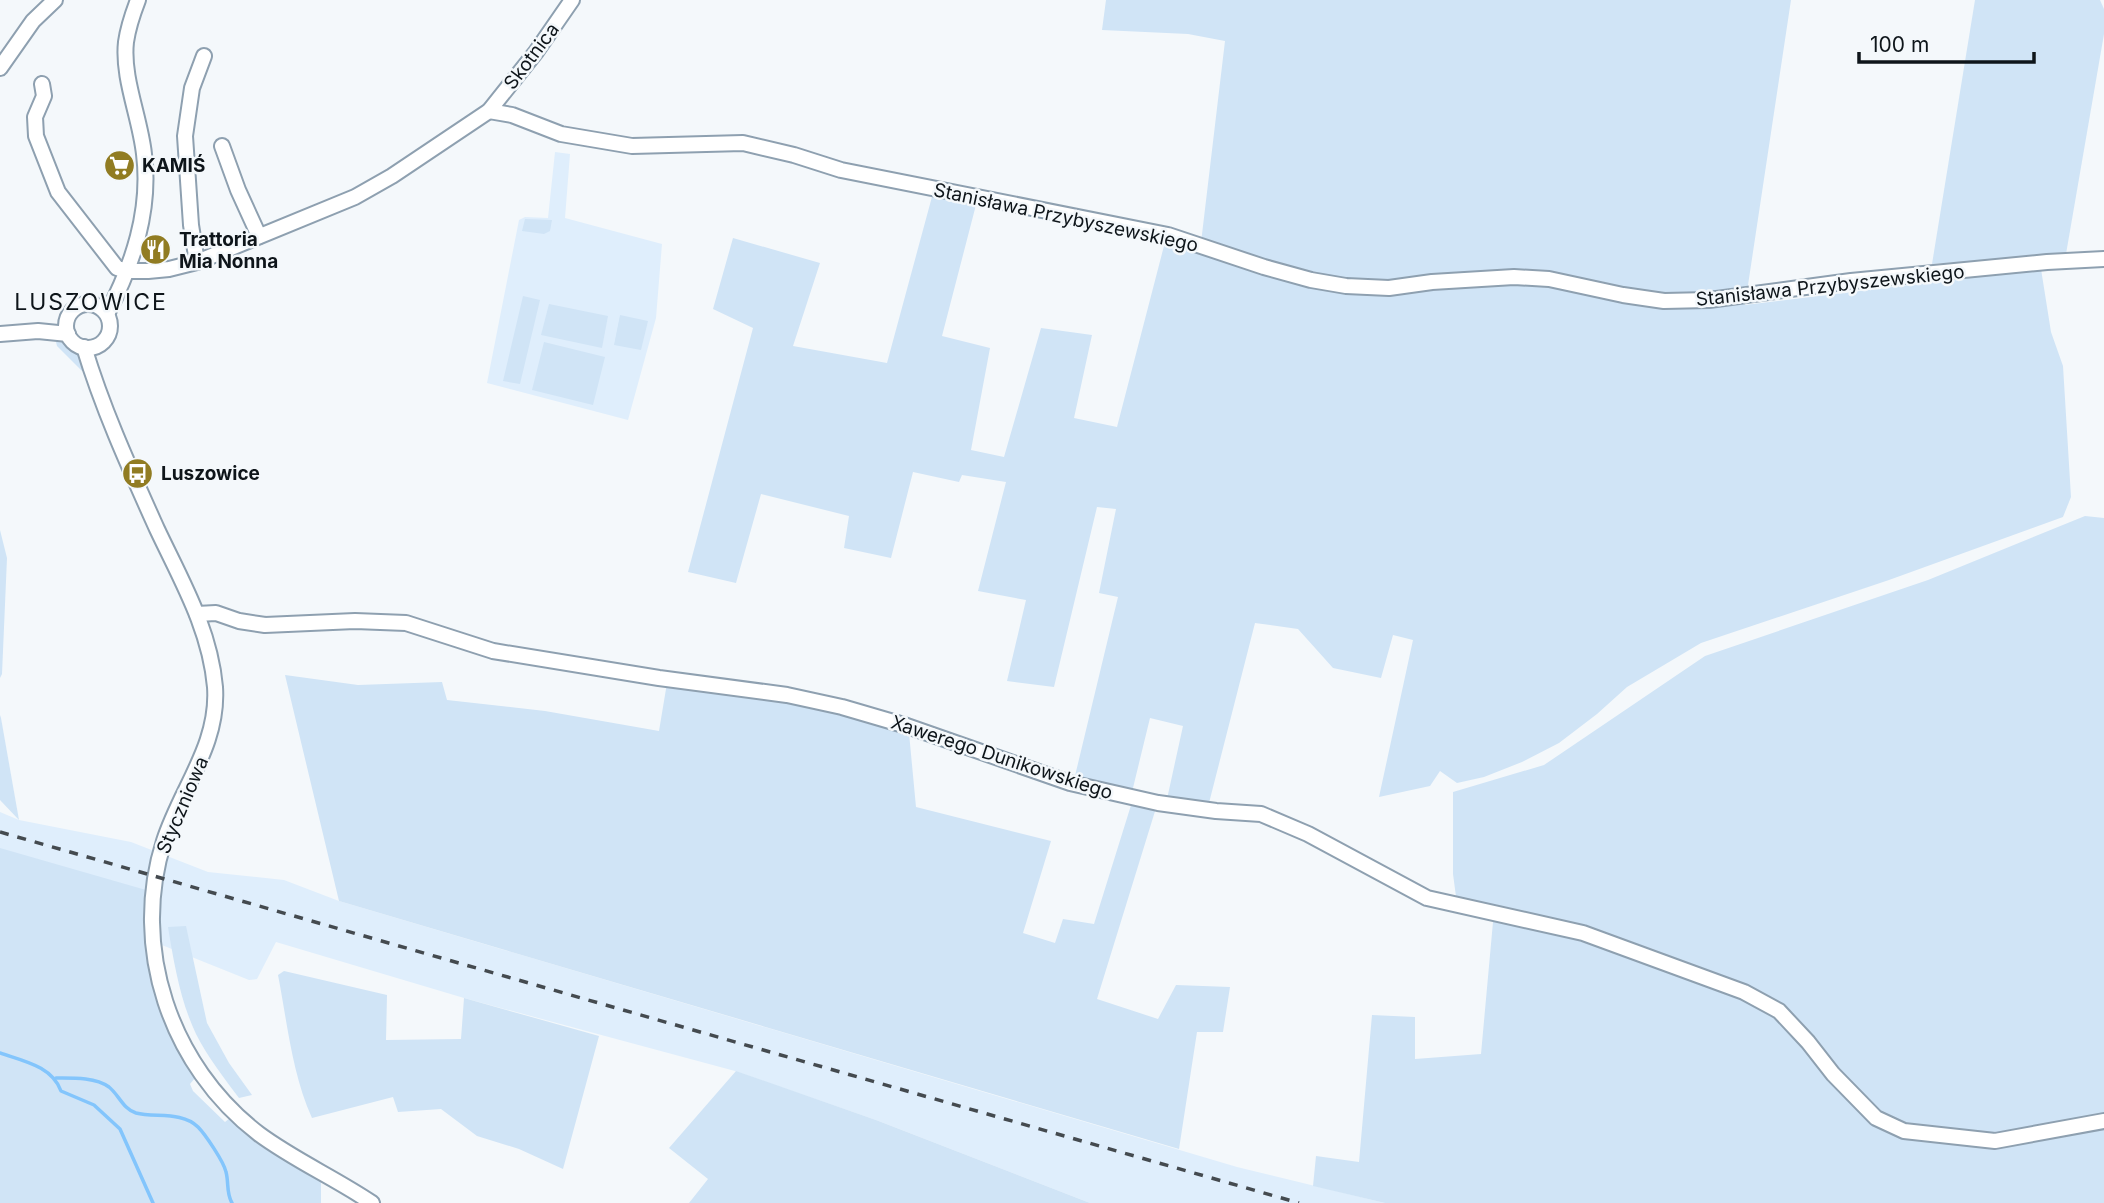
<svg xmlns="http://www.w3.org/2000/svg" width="2104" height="1203" font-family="Inter,sans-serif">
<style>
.built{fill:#dfeefc}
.green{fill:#d0e4f6}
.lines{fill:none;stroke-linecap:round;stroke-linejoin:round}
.stream{stroke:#83c5fc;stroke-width:3.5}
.minor-casing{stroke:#8ea0b0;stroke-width:18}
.minor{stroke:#fff;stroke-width:14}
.rail{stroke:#444a4f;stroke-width:3.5;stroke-dasharray:9 9;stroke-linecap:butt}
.labels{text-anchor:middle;stroke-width:5;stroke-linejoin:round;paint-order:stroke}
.street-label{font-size:19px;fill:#0e151a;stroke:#f4f8fb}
.poi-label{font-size:19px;font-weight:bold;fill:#0e151a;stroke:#f4f8fb;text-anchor:start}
.quarter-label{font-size:23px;letter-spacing:2px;fill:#0e151a;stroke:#f4f8fb}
</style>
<rect width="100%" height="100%" fill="#f4f8fb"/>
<!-- built -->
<g class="built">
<path d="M 555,152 L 570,154 L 565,218 L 662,244 L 656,318 L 628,420 L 487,383 L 519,220 L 525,217 L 548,218 Z"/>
<path d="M 0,812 L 19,820 L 131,842 L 208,872 L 284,880 L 339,901 L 1237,1167 L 1385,1203 L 1090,1203 L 876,1120 L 735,1071 L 464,998 L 276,942 L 257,979 L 249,980 L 122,929 L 0,888 Z"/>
</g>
<!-- green -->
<g class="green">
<path d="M 1106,0 L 1791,0 L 1745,305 L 2041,269 L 2051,332 L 2063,366 L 2071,497 L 2063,517 L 1889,580 L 1701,643 L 1627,687 L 1597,714 L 1559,743 L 1522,762 L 1484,777 L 1457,783 L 1440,771 L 1430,786 L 1379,797 L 1413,640 L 1393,635 L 1381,678 L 1333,668 L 1298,629 L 1255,623 L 1209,803 L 1167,799 L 1183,726 L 1150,718 L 1132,792 L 1074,780 L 1118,597 L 1099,593 L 1116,509 L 1097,507 L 1054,687 L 1007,681 L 1026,600 L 978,591 L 1006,482 L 962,475 L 959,482 L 913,472 L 891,558 L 844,548 L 849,516 L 761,494 L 736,583 L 688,572 L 753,328 L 713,309 L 733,238 L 820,263 L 793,346 L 887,363 L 933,193 L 977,201 L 942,336 L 990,348 L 971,450 L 1004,457 L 1041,328 L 1092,335 L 1074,418 L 1117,427 L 1165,242 L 1200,251 L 1225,41 L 1188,34 L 1102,30 Z"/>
<path d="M 1975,0 L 2100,0 L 2104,9 L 2104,34 L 2066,254 L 1932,264 Z"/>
<path d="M 525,219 L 552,220 L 550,231 L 544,234 L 522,231 Z"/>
<path d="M 523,296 L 540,300 L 520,384 L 503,381 Z"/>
<path d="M 549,304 L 608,316 L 602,348 L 541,335 Z"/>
<path d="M 620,315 L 648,321 L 641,350 L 614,345 Z"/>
<path d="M 55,338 C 76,339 80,353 85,371 L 82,371 L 57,346 Z"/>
<path d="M 544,342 L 605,357 L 593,405 L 532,390 Z"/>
<path d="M 2085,516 L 2104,518 L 2104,1203 L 1385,1203 L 1313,1186 L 1316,1156 L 1359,1162 L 1372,1015 L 1415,1017 L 1415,1059 L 1481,1054 L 1494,911 L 1457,904 L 1453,874 L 1453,792 L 1544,765 L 1705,656 L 1928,580 Z"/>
<path d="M 0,530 L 7,558 L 2,674 L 0,678 Z"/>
<path d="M 285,675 L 358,685 L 442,682 L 447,700 L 545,711 L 659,731 L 667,683 L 782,699 L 844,714 L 909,733 L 916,807 L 1051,841 L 1023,933 L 1055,943 L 1063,919 L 1094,924 L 1132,802 L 1156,808 L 1097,999 L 1158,1019 L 1176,985 L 1230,987 L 1223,1032 L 1197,1032 L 1179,1149 L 339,901 Z"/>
<path d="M 0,715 L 1,718 L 19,820 L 0,800 Z"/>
<path d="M 0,848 L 146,890 C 144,945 151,996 176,1045 C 182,1056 187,1068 195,1078 L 190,1084 L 193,1091 L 225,1122 L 230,1118 L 262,1142 L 321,1179 L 321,1203 L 0,1203 Z"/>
<path d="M 186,926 L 207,1023 L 229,1063 L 252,1095 L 239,1098 C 224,1078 207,1056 196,1034 C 180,1000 174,963 168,927 Z"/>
<path d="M 284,971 L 387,995 L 386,1040 L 461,1039 L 464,998 L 599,1036 L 563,1169 L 519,1149 L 477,1136 L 441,1109 L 398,1112 L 393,1097 L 312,1118 C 292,1074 287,1021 278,975 Z"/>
<path d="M 736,1071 L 876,1120 L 1090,1203 L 689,1203 L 708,1179 L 669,1148 Z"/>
</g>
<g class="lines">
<!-- stream -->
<g class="stream">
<path d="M 0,1053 C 23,1061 52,1066 61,1091 L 94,1105 L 120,1129 L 153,1203"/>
<path d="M 56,1078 C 72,1078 95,1077 109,1087 C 119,1095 123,1109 136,1113 C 155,1118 182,1111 198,1127 C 205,1134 224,1162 226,1172 C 229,1183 226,1193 232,1203"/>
</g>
<defs>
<g id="minor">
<path d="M 0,68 L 33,21 L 55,0"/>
<path d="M 42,84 L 44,96 L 35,117 L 36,136 L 58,192 L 117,268 L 127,271 L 148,271 L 169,269 L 197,262 L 355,197 L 392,176 L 489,111 L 536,52 L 572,0"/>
<path d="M 489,111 L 512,115 L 561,134 L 632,146 L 743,143 L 794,155 L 841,170 L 1168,235 L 1264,267 L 1311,280 L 1346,286 L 1389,288 L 1432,282 L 1514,277 L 1549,279 L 1623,295 L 1664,301 L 1709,300 L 1851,281 L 2047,262 L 2104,259"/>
<path d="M 222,146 L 238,190 L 259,236"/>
<path d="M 197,262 L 191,225 L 185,136 L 192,88 L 204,56"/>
<circle cx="88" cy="326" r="22"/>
<path d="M 107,314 C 133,264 151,211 144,154 C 140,117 122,78 126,42 C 128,28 133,13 138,0"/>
<path d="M 0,334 L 38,331 L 68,334"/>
<path d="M 84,347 C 103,410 130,469 157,529 C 181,580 210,629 215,687 C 219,745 181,788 164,841 C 130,947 170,1066 259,1134 C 294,1160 335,1178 372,1203"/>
<path d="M 197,614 L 216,613 L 239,621 L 265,625 L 355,621 L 406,623 L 493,651 L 659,678 L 787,695 L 842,707 L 907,726 L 1070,783 L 1158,803 L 1216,811 L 1261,814 L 1308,834 L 1427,898 L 1583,933 L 1744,992 L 1779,1011 L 1808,1042 L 1833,1074 L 1876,1118 L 1904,1131 L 1995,1141 L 2104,1121"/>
</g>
</defs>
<!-- minor casing -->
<use href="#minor" class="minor-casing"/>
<!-- minor -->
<use href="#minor" class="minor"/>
<!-- rail -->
<path class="rail" d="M 0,832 L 1299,1203"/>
</g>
<!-- icons -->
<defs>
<symbol id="supermarket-disc" viewBox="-11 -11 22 22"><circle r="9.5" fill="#917c22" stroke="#f4f8fb"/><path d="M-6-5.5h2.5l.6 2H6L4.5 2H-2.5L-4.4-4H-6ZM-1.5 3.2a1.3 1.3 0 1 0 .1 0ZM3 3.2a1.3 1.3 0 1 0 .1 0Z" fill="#fff"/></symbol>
<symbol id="restaurant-disc" viewBox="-11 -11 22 22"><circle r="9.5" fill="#917c22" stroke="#f4f8fb"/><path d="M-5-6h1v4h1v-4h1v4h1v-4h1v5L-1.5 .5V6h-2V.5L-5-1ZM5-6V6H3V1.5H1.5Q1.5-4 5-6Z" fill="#fff"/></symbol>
<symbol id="bus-disc" viewBox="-11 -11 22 22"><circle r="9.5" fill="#917c22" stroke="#f4f8fb"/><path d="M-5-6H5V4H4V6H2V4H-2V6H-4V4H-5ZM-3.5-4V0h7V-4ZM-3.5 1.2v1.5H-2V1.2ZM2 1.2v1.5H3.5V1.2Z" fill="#fff"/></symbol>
</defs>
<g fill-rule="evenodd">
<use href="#supermarket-disc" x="102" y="148" width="35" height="35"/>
<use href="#restaurant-disc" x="138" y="232" width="35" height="35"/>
<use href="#bus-disc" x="120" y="456" width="35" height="35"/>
</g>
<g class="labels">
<!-- street labels -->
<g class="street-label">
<text transform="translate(531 56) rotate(-53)" y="7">Skotnica</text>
<text transform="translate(1066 217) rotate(12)" y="7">Stanisława Przybyszewskiego</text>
<text transform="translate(1830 285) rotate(-6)" y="7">Stanisława Przybyszewskiego</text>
<text transform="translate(1002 757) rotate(18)" y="7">Xawerego Dunikowskiego</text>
<text transform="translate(182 805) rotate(-67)" y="7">Styczniowa</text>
</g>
<!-- poi labels -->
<g class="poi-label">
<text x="142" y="172">KAMIŚ</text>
<text x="179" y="246">Trattoria<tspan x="179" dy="22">Mia Nonna</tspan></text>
<text x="161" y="480">Luszowice</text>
</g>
<!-- quarter labels -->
<g class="quarter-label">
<text x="91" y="310">LUSZOWICE</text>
</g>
</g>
<!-- scale -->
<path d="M1859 52v10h175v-10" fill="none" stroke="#0e151a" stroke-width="3.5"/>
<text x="1870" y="52" font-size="21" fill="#0e151a" stroke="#f4f8fb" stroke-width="5" paint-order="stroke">100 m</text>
</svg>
